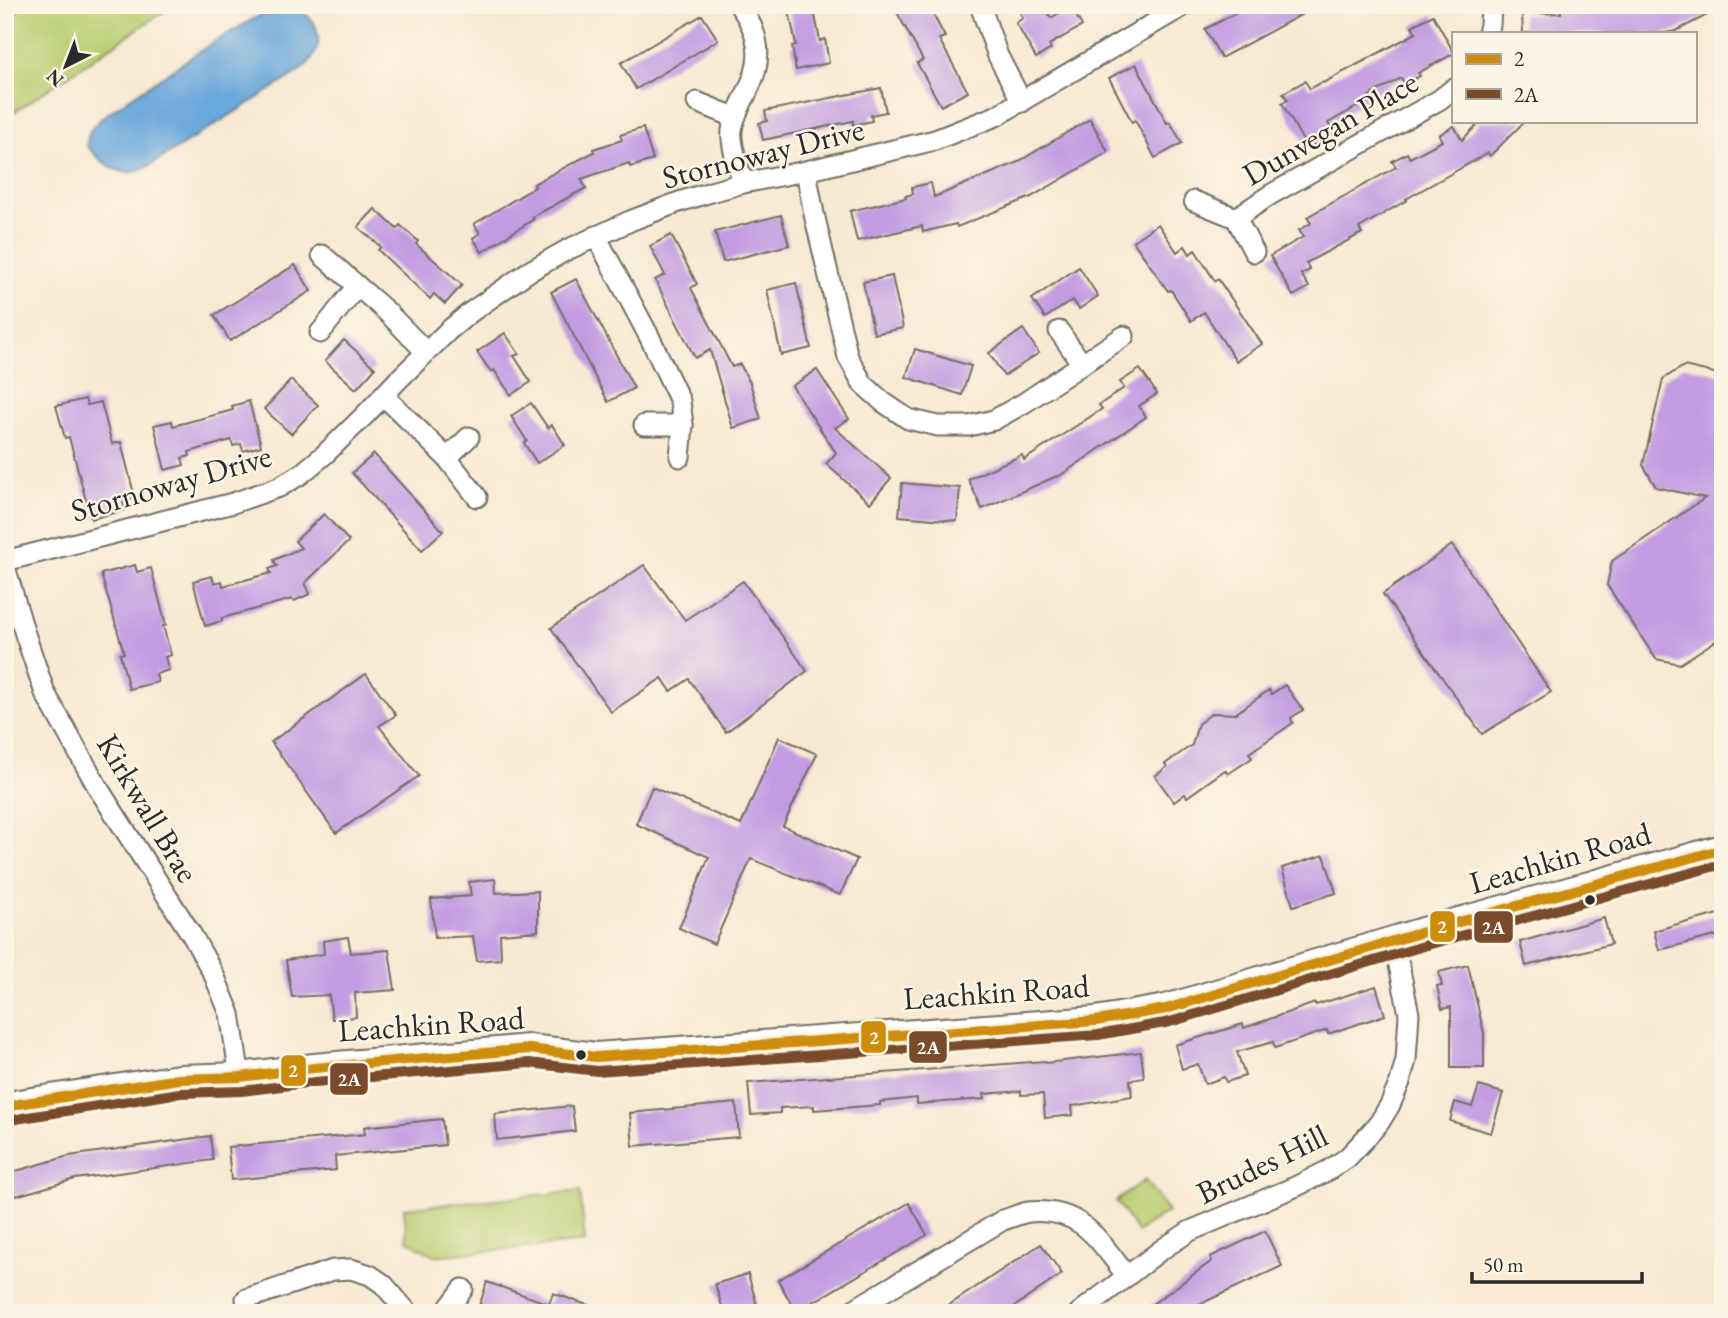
<svg xmlns="http://www.w3.org/2000/svg" width="1728" height="1318" font-family="'EB Garamond',serif">
<style>
.green{fill:#b9cd71;stroke:#727c4e;stroke-width:2}
.water{fill:#6aa7db;stroke:#4a6983;stroke-width:2}
.building{fill:#c29ce2}
.lines{fill:none;stroke-linecap:round;stroke-linejoin:round}
.street-casing{stroke:#736e65;stroke-width:23}
.secondary-casing{stroke:#736e65;stroke-width:32}
.street{stroke:#fff;stroke-width:19}
.secondary{stroke:#fff;stroke-width:28}
.bus-1-casing{stroke:#fcf5e5;stroke-width:16}
.bus-2-casing{stroke:#fcf5e5;stroke-width:16}
.bus-1{stroke:#ce8d09;stroke-width:10}
.bus-2{stroke:#7a4b2a;stroke-width:10}
.bus-dot{fill:#2b2b2b;stroke:#fcf5e5;stroke-width:2.5}
.labels{text-anchor:middle;stroke-width:5;stroke-linejoin:round;paint-order:stroke}
.street-label{font-size:32px;fill:#2b2b2b;stroke:#fcf5e5}
.line-badge{stroke:#fcf5e5;stroke-width:2.5}
.badge-label{font-size:19px;text-anchor:middle;font-weight:bold;fill:#fff}
</style>
<rect width="100%" height="100%" fill="#fcf5e5"/>
<filter id="ink" filterUnits="userSpaceOnUse"><feTurbulence type="fractalNoise" baseFrequency=".0143" numOctaves="2"/><feDisplacementMap in="SourceGraphic" scale="14" xChannelSelector="R" yChannelSelector="G"/><feConvolveMatrix kernelMatrix="1 2 1 2 8 2 1 2 1" color-interpolation-filters="sRGB"/></filter>
<filter id="wash" filterUnits="userSpaceOnUse"><feTurbulence type="fractalNoise" baseFrequency=".00686" numOctaves="4" result="noise"/><feDisplacementMap in="SourceGraphic" scale="28" xChannelSelector="R" yChannelSelector="G"/><feGaussianBlur stdDeviation="1.57" result="paint"/><feColorMatrix in="noise" values="0 0 0 0 0 0 0 0 0 0 0 0 0 0 0 0 0 1.4 0 .05"/><feComposite in="paint" operator="in"/></filter>
<g filter="url(#wash)">
<rect width="100%" height="100%" fill="#f8e9d2"/>
<!-- green -->
<g class="green">
<path d="M 5,5 L 173,5 L 5,118 Z"/>
<path d="M 1145,1180 L 1168,1212 L 1137,1232 L 1116,1201 Z"/>
<path d="M 580,1191 L 585,1242 L 434,1256 L 407,1240 L 404,1208 Z"/>
</g>
<!-- water -->
<path class="water" d="M 278,5 C 306,5 329,29 313,57 C 308,66 297,73 288,79 L 149,166 C 144,168 138,172 133,172 C 114,175 98,158 87,146 C 86,132 95,124 105,115 L 212,43 Z"/>
<g id="blocks">
<!-- building -->
<g class="building">
<path d="M 788,5 L 813,5 L 820,41 L 825,39 L 829,63 L 796,70 L 792,46 L 796,45 Z"/>
<path d="M 893,5 L 928,5 L 945,37 L 939,39 L 968,92 L 941,106 L 917,63 L 923,60 Z"/>
<path d="M 1016,5 L 1043,5 L 1051,18 L 1071,6 L 1082,26 L 1049,45 L 1051,49 L 1036,58 L 1016,23 L 1023,18 Z"/>
<path d="M 1251,5 L 1319,5 L 1221,58 L 1205,29 Z"/>
<path d="M 1560,5 L 1723,5 L 1723,7 L 1676,31 L 1665,33 L 1523,33 L 1522,14 L 1561,13 Z"/>
<path d="M 702,15 L 718,40 L 636,89 L 621,63 Z"/>
<path d="M 1433,15 L 1453,51 L 1453,54 L 1418,73 L 1420,76 L 1405,84 L 1401,78 L 1369,96 L 1371,99 L 1328,123 L 1334,133 L 1307,148 L 1282,103 L 1288,100 L 1283,93 L 1305,81 L 1310,89 L 1322,82 L 1323,83 L 1416,33 L 1412,26 Z"/>
<path d="M 1136,64 L 1167,123 L 1170,122 L 1182,143 L 1155,158 L 1135,120 L 1132,122 L 1109,78 Z"/>
<path d="M 881,88 L 886,112 L 871,115 L 872,121 L 853,125 L 853,121 L 763,140 L 759,123 L 767,121 L 765,111 Z"/>
<path d="M 1090,119 L 1108,152 L 1031,197 L 957,227 L 956,224 L 923,232 L 922,226 L 857,241 L 850,211 L 906,198 L 905,196 L 913,194 L 912,187 L 931,183 L 934,197 L 1016,163 Z"/>
<path d="M 1481,121 L 1525,121 L 1490,156 L 1488,153 L 1406,199 L 1407,200 L 1359,228 L 1362,233 L 1306,263 L 1310,270 L 1301,274 L 1309,287 L 1293,296 L 1270,256 L 1303,237 L 1299,230 L 1311,223 L 1307,217 L 1396,167 L 1392,161 L 1407,153 L 1410,158 L 1442,141 L 1439,135 L 1454,126 L 1462,140 Z"/>
<path d="M 643,128 L 653,160 L 630,167 L 629,163 L 581,179 L 586,188 L 532,217 L 534,219 L 482,252 L 473,238 L 480,233 L 474,224 L 535,187 L 534,184 L 535,183 L 594,152 L 593,149 L 622,140 L 620,135 Z"/>
<path d="M 375,209 L 397,229 L 400,225 L 418,241 L 416,244 L 462,285 L 445,304 L 434,294 L 430,299 L 378,250 L 381,247 L 358,227 Z"/>
<path d="M 781,215 L 789,245 L 723,262 L 715,232 Z"/>
<path d="M 1158,224 L 1177,252 L 1185,246 L 1190,254 L 1195,250 L 1215,281 L 1218,279 L 1262,344 L 1236,361 L 1204,312 L 1191,321 L 1171,290 L 1168,291 L 1133,241 Z"/>
<path d="M 671,235 L 697,284 L 691,288 L 732,367 L 740,364 L 750,383 L 761,419 L 733,428 L 710,350 L 695,358 L 655,280 L 665,275 L 650,246 Z"/>
<path d="M 295,265 L 311,291 L 230,341 L 214,315 Z"/>
<path d="M 1079,267 L 1098,296 L 1079,309 L 1073,300 L 1045,318 L 1032,299 Z"/>
<path d="M 892,276 L 903,328 L 874,334 L 863,282 Z"/>
<path d="M 576,279 L 634,388 L 608,402 L 551,292 Z"/>
<path d="M 796,283 L 811,348 L 781,355 L 767,290 Z"/>
<path d="M 1023,329 L 1039,353 L 1004,376 L 989,353 Z"/>
<path d="M 505,333 L 519,354 L 514,356 L 531,382 L 511,395 L 494,370 L 491,372 L 477,352 Z"/>
<path d="M 344,340 L 375,368 L 356,389 L 325,361 Z"/>
<path d="M 915,349 L 971,366 L 962,395 L 906,377 Z"/>
<path d="M 1684,366 L 1723,375 L 1723,636 L 1680,664 L 1656,659 L 1607,585 L 1612,561 L 1705,498 L 1656,487 L 1643,465 L 1663,379 Z"/>
<path d="M 1140,369 L 1157,394 L 1139,406 L 1146,417 L 1058,477 L 1057,476 L 982,509 L 968,479 L 1022,455 L 1024,460 L 1102,409 L 1099,405 L 1124,388 L 1120,382 Z"/>
<path d="M 817,370 L 849,419 L 835,428 L 891,478 L 870,503 L 826,464 L 836,453 L 792,386 Z"/>
<path d="M 291,380 L 318,405 L 291,434 L 264,409 Z"/>
<path d="M 85,399 L 87,405 L 101,402 L 112,444 L 121,442 L 135,498 L 123,502 L 125,510 L 91,519 L 69,437 L 65,438 L 56,406 Z"/>
<path d="M 249,401 L 261,446 L 243,451 L 241,444 L 233,446 L 231,440 L 189,452 L 190,456 L 182,458 L 184,465 L 165,470 L 154,425 L 172,421 L 173,426 L 233,410 L 232,406 Z"/>
<path d="M 531,403 L 548,428 L 552,425 L 565,445 L 537,463 L 524,443 L 527,441 L 511,416 Z"/>
<path d="M 374,454 L 443,531 L 422,550 L 352,473 Z"/>
<path d="M 902,483 L 960,488 L 957,521 L 899,516 Z"/>
<path d="M 324,514 L 349,541 L 305,583 L 310,594 L 294,601 L 292,599 L 222,618 L 222,621 L 205,626 L 193,581 L 212,576 L 214,583 L 222,581 L 223,586 L 271,573 L 269,569 L 277,566 L 274,560 L 301,548 L 295,541 Z"/>
<path d="M 1452,545 L 1551,692 L 1482,734 L 1383,594 Z"/>
<path d="M 135,565 L 137,572 L 151,568 L 166,625 L 163,626 L 171,655 L 165,657 L 169,670 L 156,674 L 158,682 L 129,689 L 120,654 L 124,653 L 101,574 Z"/>
<path d="M 644,565 L 685,620 L 743,581 L 807,671 L 726,732 L 689,679 L 671,691 L 662,678 L 611,712 L 551,628 Z"/>
<path d="M 366,674 L 396,715 L 379,726 L 419,776 L 336,833 L 271,742 Z"/>
<path d="M 1285,685 L 1303,710 L 1291,718 L 1293,723 L 1249,753 L 1252,758 L 1228,774 L 1225,770 L 1187,797 L 1185,794 L 1174,802 L 1155,776 L 1167,767 L 1165,764 L 1192,745 L 1198,724 L 1212,713 L 1235,714 L 1269,690 L 1271,694 Z"/>
<path d="M 779,737 L 817,754 L 783,826 L 857,859 L 840,895 L 751,859 L 714,944 L 679,928 L 709,857 L 636,824 L 652,787 L 741,825 Z"/>
<path d="M 1324,855 L 1336,893 L 1293,906 L 1282,868 Z"/>
<path d="M 495,879 L 496,893 L 538,891 L 538,931 L 500,934 L 501,959 L 477,961 L 473,936 L 435,938 L 431,899 L 471,896 L 469,882 Z"/>
<path d="M 1723,913 L 1723,934 L 1659,950 L 1654,931 L 1684,922 L 1684,923 Z"/>
<path d="M 1604,918 L 1611,944 L 1526,966 L 1520,942 Z"/>
<path d="M 348,937 L 351,953 L 389,950 L 395,990 L 355,993 L 356,1017 L 332,1019 L 329,995 L 292,997 L 286,960 L 324,954 L 323,941 Z"/>
<path d="M 1468,965 L 1484,1033 L 1484,1068 L 1451,1068 L 1451,1007 L 1442,1009 L 1437,986 L 1442,986 L 1439,972 Z"/>
<path d="M 1376,986 L 1385,1015 L 1328,1034 L 1327,1030 L 1275,1048 L 1273,1042 L 1237,1052 L 1245,1076 L 1226,1082 L 1224,1077 L 1205,1084 L 1198,1064 L 1182,1069 L 1175,1045 L 1243,1024 L 1244,1028 L 1315,1003 L 1316,1005 Z"/>
<path d="M 1141,1052 L 1144,1078 L 1130,1080 L 1132,1096 L 1072,1106 L 1073,1115 L 1045,1118 L 1043,1094 L 1021,1095 L 1021,1091 L 984,1094 L 985,1099 L 917,1104 L 917,1098 L 899,1100 L 880,1102 L 880,1105 L 814,1110 L 814,1106 L 780,1108 L 780,1113 L 751,1115 L 748,1083 L 1045,1061 L 1046,1063 Z"/>
<path d="M 1479,1086 L 1503,1093 L 1491,1133 L 1450,1121 L 1455,1102 L 1472,1107 Z"/>
<path d="M 736,1103 L 739,1137 L 633,1146 L 630,1113 Z"/>
<path d="M 572,1106 L 575,1131 L 497,1140 L 495,1114 Z"/>
<path d="M 442,1119 L 445,1145 L 335,1156 L 336,1170 L 231,1180 L 228,1147 L 365,1134 L 364,1127 Z"/>
<path d="M 210,1136 L 213,1160 L 75,1179 L 16,1196 L 9,1173 L 69,1156 Z"/>
<path d="M 909,1203 L 927,1235 L 796,1312 L 778,1280 Z"/>
<path d="M 1265,1231 L 1282,1266 L 1198,1305 L 1203,1313 L 1140,1313 L 1212,1261 L 1210,1257 Z"/>
<path d="M 1041,1244 L 1062,1274 L 1005,1313 L 937,1313 Z"/>
<path d="M 748,1274 L 757,1305 L 730,1313 L 724,1313 L 715,1284 Z"/>
<path d="M 487,1282 L 549,1304 L 553,1293 L 602,1310 L 601,1313 L 477,1313 Z"/>
</g>
</g>
</g>
<g filter="url(#ink)">
<use href="#blocks" fill-opacity="0" stroke="#736e65" stroke-width="2"/>
<g class="lines">
<defs>
<g id="street">
<path d="M 739,5 C 760,33 764,59 748,90 C 742,104 734,115 732,130 C 730,144 739,168 743,183"/>
<path d="M 980,5 L 998,56 L 1022,102"/>
<path d="M 1488,33 L 1490,25 L 1491,5"/>
<path d="M 697,102 L 734,117"/>
<path d="M 806,171 L 814,214 L 848,357 L 863,384 L 883,402 L 908,419 L 938,426 L 969,426 L 994,420 L 1024,403 L 1124,336"/>
<path d="M 1194,201 L 1236,218"/>
<path d="M 596,236 L 650,338 L 680,401 L 683,425 L 680,457"/>
<path d="M 1254,252 L 1236,218 L 1270,195 L 1439,100 L 1453,89"/>
<path d="M 322,255 L 386,311 L 426,352"/>
<path d="M 1059,331 L 1082,364"/>
<path d="M 320,333 L 357,286"/>
<path d="M 383,395 L 447,458 L 477,497"/>
<path d="M 644,425 L 683,425"/>
<path d="M 447,458 L 469,437"/>
<path d="M 5,561 L 233,503 L 279,487 L 301,474 L 324,455 L 365,415 L 399,379 L 449,330 L 471,312 L 528,272 L 567,250 L 630,221 L 679,202 L 711,192 L 743,183 L 806,171 L 935,140 L 996,116 L 1185,5"/>
<path d="M 5,567 L 25,634 L 45,693 L 100,791 L 193,937 L 214,975 L 230,1014 L 240,1077"/>
<path d="M 246,1299 L 333,1270 L 351,1269 L 370,1275 L 383,1284 L 408,1313"/>
<path d="M 445,1313 L 463,1289"/>
<path d="M 848,1313 L 1003,1220 C 1011,1218 1020,1213 1029,1212 C 1082,1207 1098,1240 1127,1276"/>
<path d="M 1079,1313 L 1161,1250 L 1190,1231 L 1297,1186 L 1329,1170 L 1347,1158 L 1364,1140 L 1379,1123 L 1390,1105 L 1400,1082 L 1406,1060 L 1409,1014 L 1394,941"/>
</g>
<path id="secondary" d="M 5,1108 L 19,1104 L 179,1079 L 240,1077 L 314,1068 L 529,1049 L 596,1057 L 1096,1021 L 1166,1009 L 1423,932 L 1723,849"/>
</defs>
<!-- street casing -->
<use href="#street" class="street-casing"/>
<!-- secondary casing -->
<use href="#secondary" class="secondary-casing"/>
<!-- street -->
<use href="#street" class="street"/>
<!-- secondary -->
<use href="#secondary" class="secondary"/>
<defs>
<path id="bus-1" d="M 5,1108 L 19,1104 L 179,1079 L 240,1077 L 314,1068 L 529,1049 L 596,1057 L 1096,1021 L 1166,1009 L 1423,932 L 1723,849"/>
<path id="bus-2" d="M 9,1121 L 22,1118 L 180,1093 L 242,1091 L 315,1082 L 529,1063 L 597,1071 L 1098,1035 L 1170,1022 L 1427,945 L 1723,864"/>
</defs>
<!-- bus-1 casing -->
<use href="#bus-1" class="bus-1-casing"/>
<!-- bus-2 casing -->
<use href="#bus-2" class="bus-2-casing"/>
<!-- bus-1 -->
<use href="#bus-1" class="bus-1"/>
<!-- bus-2 -->
<use href="#bus-2" class="bus-2"/>
</g>
</g>
<!-- markers -->
<g class="bus-dot">
<circle cx="1590" cy="900" r="6"/>
<circle cx="581" cy="1055" r="6"/>
</g>
<g class="labels">
<!-- street labels -->
<g class="street-label">
<text transform="translate(1330 128) rotate(-30)" y="11">Dunvegan Place</text>
<text transform="translate(763 153) rotate(-14)" y="11">Stornoway Drive</text>
<text transform="translate(171 483) rotate(-16)" y="11">Stornoway Drive</text>
<text transform="translate(148 808) rotate(59)" y="11">Kirkwall Brae</text>
<text transform="translate(1560 858) rotate(-16)" y="11">Leachkin Road</text>
<text transform="translate(996 992) rotate(-4)" y="11">Leachkin Road</text>
<text transform="translate(431 1024) rotate(-4)" y="11">Leachkin Road</text>
<text transform="translate(1262 1164) rotate(-26)" y="11">Brudes Hill</text>
</g>
</g>
<g class="line-badge">
<rect x="1429" y="910" width="27" height="33" rx="7" fill="#ce8d09"/>
<rect x="1473" y="910" width="41" height="34" rx="7" fill="#7a4b2a"/>
<rect x="860" y="1020" width="27" height="34" rx="7" fill="#ce8d09"/>
<rect x="908" y="1030" width="40" height="34" rx="7" fill="#7a4b2a"/>
<rect x="280" y="1054" width="27" height="33" rx="7" fill="#ce8d09"/>
<rect x="329" y="1062" width="40" height="34" rx="7" fill="#7a4b2a"/>
</g>
<g class="badge-label">
<text x="1442" y="933">2</text>
<text x="1493" y="934">2A</text>
<text x="874" y="1044">2</text>
<text x="928" y="1054">2A</text>
<text x="293" y="1077">2</text>
<text x="349" y="1086">2A</text>
</g>
<!-- margin -->
<rect width="1728" height="1318" fill="none" stroke="#fcf5e5" stroke-width="28"/>
<!-- legend -->
<rect x="1452" y="32" width="245" height="91" fill="#fcf5e5" stroke="#a8a49b" stroke-width="2"/>
<rect x="1466" y="54" width="35" height="10" fill="#ce8d09" stroke="#a8a49b" stroke-width="2"/>
<text x="1514" y="66" font-size="21" fill="#2b2b2b">2</text>
<rect x="1466" y="89" width="35" height="10" fill="#7a4b2a" stroke="#a8a49b" stroke-width="2"/>
<text x="1514" y="102" font-size="21" fill="#2b2b2b">2A</text>
<!-- north arrow -->
<g transform="translate(66 66) rotate(222)" stroke="#fcf5e5" stroke-width="5" paint-order="stroke">
<path d="M0-5L12 26L0 18L-12 26Z" fill="#2b2b2b"/>
<text y="-10" font-size="19" font-weight="bold" text-anchor="middle" fill="#2b2b2b">N</text>
</g>
<!-- scale -->
<path d="M1472 1272v10h170v-10" fill="none" stroke="#2b2b2b" stroke-width="3.5"/>
<text x="1483" y="1272" font-size="21" fill="#2b2b2b" stroke="#fcf5e5" stroke-width="5" paint-order="stroke">50 m</text>
</svg>
